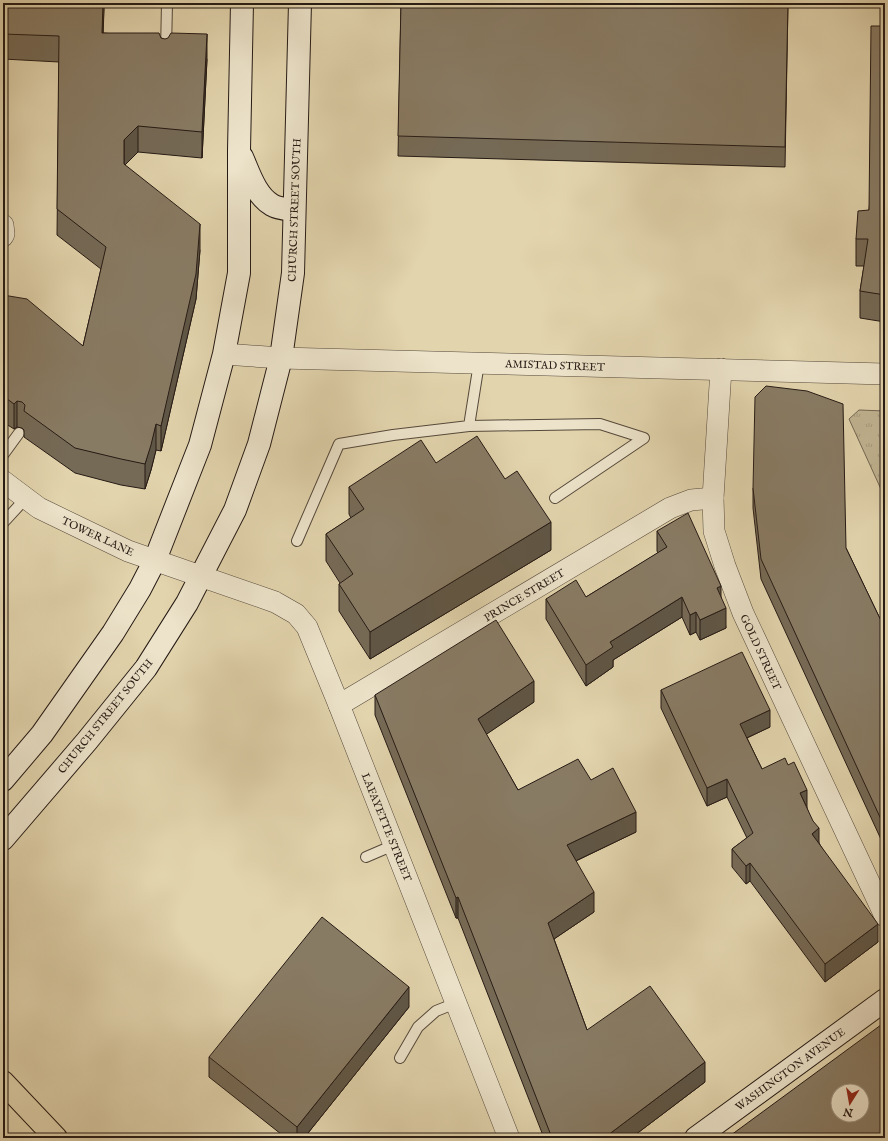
<svg xmlns="http://www.w3.org/2000/svg" width="888" height="1141" font-family="'IM FELL English',serif">
<style>
.park{fill:url(#park-tufts);stroke:#746854}
.lines{fill:none;stroke-linecap:round;stroke-linejoin:round}
.service-casing{stroke:#55493b;stroke-width:12}
.minor-casing{stroke:#55493b;stroke-width:22}
.secondary-casing{stroke:#261b15;stroke-width:24}
.trunk-casing{stroke:#261b15;stroke-width:24}
.service{stroke:#ece3ca;stroke-width:10}
.minor{stroke:#ece3ca;stroke-width:21}
.secondary{stroke:#ece3ca;stroke-width:22}
.trunk{stroke:#e2d4ad;stroke-width:22}
.wall{fill:#756a56;stroke:#261b15}
.shaded-wall{fill:#5f5646;stroke:#261b15}
.building{fill:#887b64;stroke:#261b15;fill-rule:evenodd}
.labels{text-anchor:middle;stroke-width:4;stroke-linejoin:round;paint-order:stroke}
.street-label{font-size:11px;fill:#261b15;stroke:#ece3ca}
</style>
<defs>
<pattern id="park-tufts" width="24" height="20" patternUnits="userSpaceOnUse"><rect width="24" height="20" fill="#c2b593"/><path d="M3 7l-1-3M5 7V3M7 7l1-3M15 17l-1-3M17 17v-4M19 17l1-3" fill="none" stroke="#a79b7e"/></pattern>
</defs>
<rect width="100%" height="100%" fill="#e2d4ad"/>
<filter id="stains"><feTurbulence type="fractalNoise" baseFrequency=".005" numOctaves="4"/><feColorMatrix values="0 0 0 0 .2 0 0 0 0 .09 0 0 0 0 .02 0 0 0 .5 -.17"/></filter>
<radialGradient id="worn" r=".72"><stop offset=".6" stop-color="#630" stop-opacity="0"/><stop offset="1" stop-color="#630" stop-opacity=".3"/></radialGradient>
<!-- park -->
<path class="park" d="M 859,410 L 885,411 L 885,498 L 849,419 Z"/>
<g class="lines">
<defs>
<g id="service">
<path d="M 166,51 L 167,3"/>
<path d="M 469,426 L 600,424 L 644,438 L 555,498"/>
<path d="M 3,455 L 19,433"/>
<path d="M 3,523 L 26,498"/>
<path d="M 297,541 L 339,444 L 393,435 L 469,426 L 479,363"/>
<path d="M 366,857 L 394,845"/>
<path d="M 400,1058 L 418,1027 L 436,1011 L 456,1003"/>
</g>
<g id="minor">
<path d="M 3,225 L 4,234 L 3,236"/>
<path d="M 224,354 L 281,358 L 885,374"/>
<path d="M 721,369 L 713,498 L 714,531 L 725,566 L 743,613 L 885,916"/>
<path d="M 3,481 L 39,508 L 128,551 L 275,602 L 296,614 L 307,627 L 339,705 L 509,1138"/>
<path d="M 339,705 L 670,508 L 691,500 L 713,498"/>
</g>
<g id="secondary">
<path d="M 242,157 C 249,173 256,196 272,205 C 279,209 287,209 294,210"/>
<path d="M 3,780 L 42,734 L 113,633 L 140,589 L 155,560 L 200,445 L 224,354 L 239,273 L 239,150 L 242,3"/>
<path d="M 3,839 L 87,741 L 146,668 L 187,603 L 235,510 L 259,444 L 281,358 L 293,273 L 300,3"/>
<path d="M 696,1138 L 885,1000"/>
</g>
<path id="trunk" d="M 3,1082 L 56,1138"/>
</defs>
<!-- service casing -->
<use href="#service" class="service-casing"/>
<!-- minor casing -->
<use href="#minor" class="minor-casing"/>
<!-- secondary casing -->
<use href="#secondary" class="secondary-casing"/>
<!-- trunk casing -->
<use href="#trunk" class="trunk-casing"/>
<!-- service -->
<use href="#service" class="service"/>
<!-- minor -->
<use href="#minor" class="minor"/>
<!-- secondary -->
<use href="#secondary" class="secondary"/>
<!-- trunk -->
<use href="#trunk" class="trunk"/>
</g>
<!-- wall -->
<g class="wall">
<path d="M 3,3 L 104,3 L 103,33 L 161,38 L 207,59 L 202,158 L 138,152 L 125,165 L 200,250 L 196,299 L 161,451 L 156,450 L 151,470 L 145,489 L 121,485 L 75,473 L 24,437 L 24,430 L 22,428 L 17,427 L 14,429 L 3,422 L 3,295 L 83,346 L 101,269 L 57,235 L 59,62 L 3,59 Z"/>
<path d="M 401,3 L 788,3 L 785,167 L 398,156 Z"/>
<path d="M 885,26 L 885,322 L 860,318 L 860,291 L 864,266 L 856,266 L 856,239 L 869,210 Z"/>
<path d="M 436,463 L 551,550 L 370,659 L 339,611 L 339,584 L 340,583 L 326,561 L 326,534 L 351,518 L 349,514 L 349,487 Z"/>
<path d="M 753,488 L 846,548 L 885,629 L 885,848 L 761,579 L 753,508 Z"/>
<path d="M 657,531 L 721,597 L 726,628 L 700,640 L 696,632 L 690,635 L 682,617 L 613,660 L 613,667 L 586,686 L 546,619 L 546,599 L 586,597 L 658,553 L 657,551 Z"/>
<path d="M 661,690 L 770,727 L 747,738 L 762,769 L 807,808 L 819,843 L 878,942 L 825,982 L 750,881 L 746,884 L 732,867 L 732,849 L 747,838 L 727,797 L 707,806 L 661,708 Z"/>
<path d="M 375,695 L 534,702 L 486,734 L 518,790 L 591,780 L 636,832 L 576,861 L 594,912 L 554,939 L 587,1030 L 705,1082 L 631,1138 L 544,1138 L 458,918 L 456,918 L 375,715 Z"/>
<path d="M 409,1007 L 304,1138 L 286,1138 L 209,1077 L 209,1057 Z"/>
</g>
<!-- shaded-wall -->
<g class="shaded-wall">
<path d="M 103,3 L 104,3 L 104,10 L 102,59 L 102,33 Z"/>
<path d="M 207,34 L 207,59 L 202,158 L 202,132 Z"/>
<path d="M 138,126 L 138,152 L 124,166 L 124,140 Z"/>
<path d="M 200,224 L 200,250 L 196,299 L 161,451 L 161,426 Z"/>
<path d="M 17,401 L 17,427 L 14,429 L 14,404 Z"/>
<path d="M 156,424 L 156,450 L 151,470 L 145,489 L 145,464 Z"/>
<path d="M 551,522 L 551,550 L 370,659 L 370,632 Z"/>
<path d="M 721,586 L 721,606 L 717,588 Z"/>
<path d="M 682,597 L 682,617 L 613,660 L 613,667 L 586,686 L 586,665 L 610,642 Z"/>
<path d="M 726,608 L 726,628 L 700,640 L 700,620 Z"/>
<path d="M 696,612 L 696,632 L 690,635 L 690,615 Z"/>
<path d="M 534,681 L 534,702 L 478,740 L 478,719 Z"/>
<path d="M 770,710 L 770,727 L 740,741 L 740,724 Z"/>
<path d="M 727,779 L 727,797 L 707,806 L 707,788 Z"/>
<path d="M 807,790 L 807,808 L 800,793 Z"/>
<path d="M 636,812 L 636,832 L 567,865 L 567,845 Z"/>
<path d="M 819,828 L 819,846 L 812,834 Z"/>
<path d="M 750,863 L 750,881 L 746,884 L 746,866 Z"/>
<path d="M 594,892 L 594,912 L 548,943 L 548,923 Z"/>
<path d="M 458,897 L 458,918 L 456,918 L 456,898 Z"/>
<path d="M 878,924 L 878,942 L 825,982 L 825,964 Z"/>
<path d="M 409,987 L 409,1007 L 304,1138 L 297,1138 L 297,1127 Z"/>
<path d="M 705,1062 L 705,1082 L 631,1138 L 604,1138 Z"/>
</g>
<!-- building -->
<g class="building">
<path d="M 3,3 L 103,3 L 102,33 L 159,33 L 161,38 L 165,39 L 168,38 L 171,33 L 207,34 L 202,132 L 138,126 L 124,140 L 124,164 L 200,224 L 196,274 L 161,426 L 156,424 L 151,445 L 145,464 L 121,459 L 75,448 L 24,411 L 25,405 L 22,402 L 17,401 L 14,404 L 3,396 L 3,295 L 27,299 L 83,346 L 106,247 L 57,209 L 59,36 L 3,34 Z"/>
<path d="M 401,3 L 788,3 L 785,147 L 398,136 Z"/>
<path d="M 871,26 L 885,26 L 885,295 L 860,291 L 868,239 L 856,239 L 858,211 L 869,210 Z"/>
<path d="M 766,386 L 807,391 L 843,404 L 846,548 L 885,629 L 885,828 L 761,559 L 753,488 L 755,397 Z"/>
<path d="M 477,436 L 505,479 L 517,471 L 551,522 L 370,632 L 339,584 L 353,574 L 326,534 L 364,509 L 349,487 L 421,440 L 436,463 Z"/>
<path d="M 688,513 L 721,586 L 717,588 L 726,608 L 700,620 L 696,612 L 690,615 L 682,597 L 610,642 L 613,647 L 586,665 L 546,599 L 576,580 L 586,597 L 667,547 L 657,531 Z"/>
<path d="M 496,620 L 534,681 L 478,719 L 518,790 L 578,759 L 591,780 L 613,768 L 636,812 L 567,845 L 594,892 L 548,923 L 587,1030 L 650,986 L 705,1062 L 604,1138 L 552,1138 L 458,897 L 456,898 L 375,695 Z"/>
<path d="M 742,652 L 770,710 L 740,724 L 762,769 L 785,758 L 788,765 L 794,762 L 807,790 L 800,793 L 813,821 L 819,828 L 812,834 L 878,924 L 825,964 L 750,863 L 746,866 L 732,849 L 753,833 L 727,779 L 707,788 L 661,690 Z"/>
<path d="M 322,917 L 409,987 L 297,1127 L 209,1057 Z"/>
<path d="M 885,1022 L 885,1138 L 727,1138 ZM 838,1091 L 862,1091 L 862,1115 L 838,1115 Z"/>
</g>
<g class="labels">
<!-- street labels -->
<g class="street-label">
<text transform="translate(294 210) rotate(-88)" y="4">CHURCH STREET SOUTH</text>
<text transform="translate(555 365) rotate(2)" y="4">AMISTAD STREET</text>
<text transform="translate(98 536) rotate(25)" y="4">TOWER LANE</text>
<text transform="translate(524 595) rotate(-31)" y="4">PRINCE STREET</text>
<text transform="translate(761 652) rotate(65)" y="4">GOLD STREET</text>
<text transform="translate(105 716) rotate(-51)" y="4">CHURCH STREET SOUTH</text>
<text transform="translate(387 827) rotate(68)" y="4">LAFAYETTE STREET</text>
<text transform="translate(790 1069) rotate(-36)" y="4">WASHINGTON AVENUE</text>
</g>
</g>
<!-- margin -->
<rect width="888" height="1141" fill="none" stroke="#e2d4ad" stroke-width="16"/>
<rect x="4" y="4" width="880" height="1133" fill="none" stroke="#261b15" stroke-width="2"/>
<rect x="8" y="8" width="872" height="1125" fill="none" stroke="#261b15"/>
<!-- north arrow -->
<g transform="translate(850 1103) rotate(191)"><circle r="19" fill="#ece3ca" stroke="#9d9382"/>
<path d="M0-3L7 15L0 10L-7 15Z" fill="#8f2418"/>
<text y="-6" font-size="11" font-weight="bold" text-anchor="middle" fill="#261b15">N</text>
</g>
<rect width="100%" height="100%" filter="url(#stains)"/>
<rect width="100%" height="100%" fill="url(#worn)"/>
</svg>
